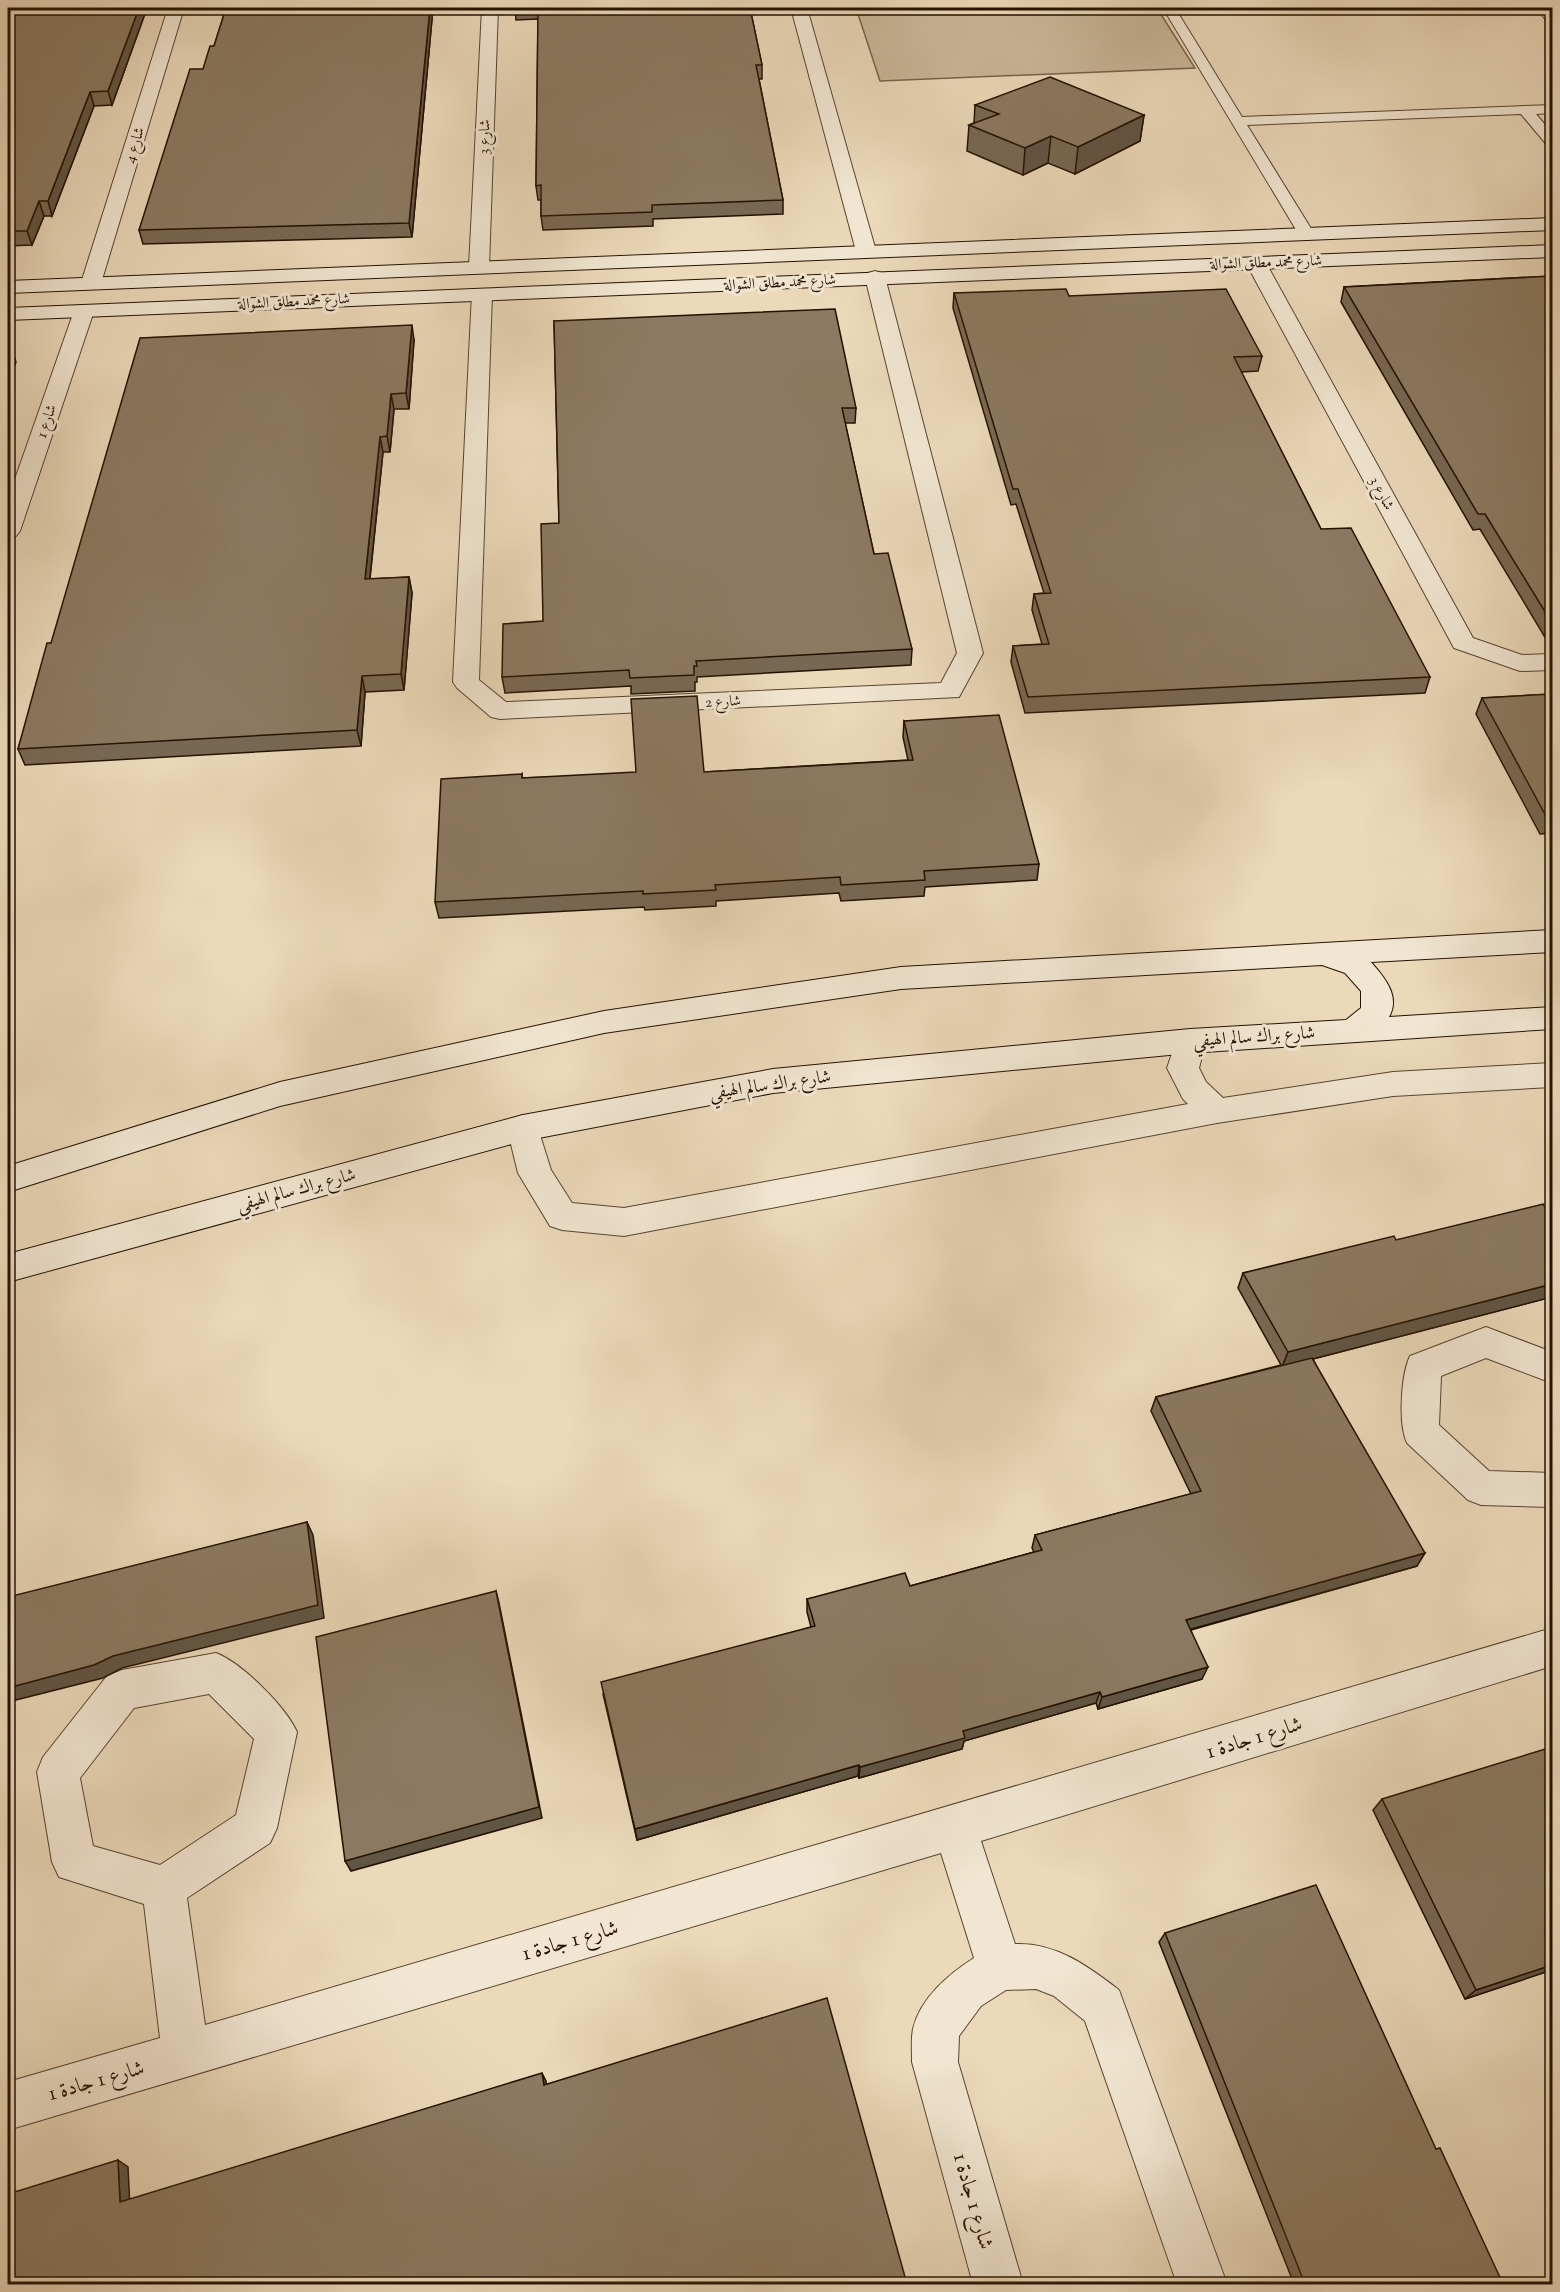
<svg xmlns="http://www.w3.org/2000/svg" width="1560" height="2292" font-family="'Sorts Mill Goudy',Amiri,serif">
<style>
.green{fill:#c9b79a;stroke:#76644d;stroke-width:1.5}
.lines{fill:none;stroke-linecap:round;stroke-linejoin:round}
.lane-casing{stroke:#56442e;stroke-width:2}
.street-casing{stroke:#56442e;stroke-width:2}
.secondary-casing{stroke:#241200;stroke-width:2}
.lane{fill:#f2e6d2;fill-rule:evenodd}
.street{fill:#f2e6d2;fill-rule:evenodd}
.secondary{fill:#f2e6d2;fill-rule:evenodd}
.wall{fill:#786853;stroke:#241200;stroke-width:1.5}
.shaded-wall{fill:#615544;stroke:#241200;stroke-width:1.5}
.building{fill:#8b7961;stroke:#241200;stroke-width:1.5}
.labels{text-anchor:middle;stroke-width:6;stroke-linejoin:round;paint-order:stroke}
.far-street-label{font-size:15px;fill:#241200;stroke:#f2e6d2}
.street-label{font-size:18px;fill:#241200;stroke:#f2e6d2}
.near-street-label{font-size:21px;fill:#241200;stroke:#f2e6d2}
</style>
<rect width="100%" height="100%" fill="#ebd9ba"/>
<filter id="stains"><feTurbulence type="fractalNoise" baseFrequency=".00333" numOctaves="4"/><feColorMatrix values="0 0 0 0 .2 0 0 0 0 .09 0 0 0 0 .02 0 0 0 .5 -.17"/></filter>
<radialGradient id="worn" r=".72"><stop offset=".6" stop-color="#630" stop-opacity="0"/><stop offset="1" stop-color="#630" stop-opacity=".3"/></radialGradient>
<!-- green -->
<path class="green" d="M 856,8 L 1157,8 L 1195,68 L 880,81 Z"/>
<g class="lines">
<defs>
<g id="lane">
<path d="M 1163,8 L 1175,8 L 1242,117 L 1552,105 L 1552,113 L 1536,114 L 1552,133 L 1552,146 L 1547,145 L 1521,114 L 1247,125 L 1315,235 L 1307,240 L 1301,238 Z"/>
<path d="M 1536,8 L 1549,8 L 1552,11 L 1552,22 L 1547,21 Z"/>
</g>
<g id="street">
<path d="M 168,8 L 184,8 L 101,283 L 98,287 L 84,287 L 81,283 Z"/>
<path d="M 482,8 L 498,8 L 489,267 L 486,271 L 472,271 L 469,267 Z"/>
<path d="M 791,8 L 807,8 L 876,251 L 873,255 L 859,255 L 856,251 Z"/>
<path d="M 1256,257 L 1266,263 L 1473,638 L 1522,655 L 1552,654 L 1552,670 L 1520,671 L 1454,648 L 1246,263 Z"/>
<path d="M 875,271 L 882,273 L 885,277 L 983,653 L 959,697 L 500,719 L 491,717 L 457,688 L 453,682 L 472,293 L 475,289 L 489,289 L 492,293 L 479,680 L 506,702 L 941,683 L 957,653 L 865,277 L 868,273 Z"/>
<path d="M 84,305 L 91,307 L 94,311 L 20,531 L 16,536 L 8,538 L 8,499 L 74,311 L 77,307 Z"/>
<path d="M 1190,1029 L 1201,1033 L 1206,1041 L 1199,1068 L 1206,1082 L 1223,1098 L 1393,1072 L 1552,1063 L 1552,1087 L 1393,1096 L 1217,1123 L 624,1236 L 562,1230 L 550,1226 L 518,1173 L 507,1128 L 511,1119 L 523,1115 L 535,1119 L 551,1170 L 572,1203 L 624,1208 L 1188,1104 L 1183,1099 L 1167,1068 L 1179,1033 Z"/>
<path d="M 1486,1327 L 1552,1352 L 1552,1383 L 1486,1358 L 1441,1376 L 1439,1425 L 1489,1471 L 1552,1473 L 1552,1507 L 1481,1505 L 1468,1500 L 1407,1443 C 1398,1424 1401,1375 1410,1356 Z"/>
<path d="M 1552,1628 L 1552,1666 L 981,1841 L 1015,1944 C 1055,1942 1088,1966 1119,1990 L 1227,2284 L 1177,2284 L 1085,2021 L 1054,1996 L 1036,1989 L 1006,1990 L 981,2006 L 959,2036 L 958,2062 L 1023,2284 L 973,2284 L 912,2062 C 912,2051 911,2039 913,2029 C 920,1998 950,1973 974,1958 L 941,1853 L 8,2130 L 8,2082 L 160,2038 L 144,1904 L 59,1877 L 52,1862 L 37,1772 L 43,1757 L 107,1676 L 122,1670 L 216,1653 C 242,1663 286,1707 297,1732 L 277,1828 L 270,1843 L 187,1898 L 205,2025 ZM 209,1694 L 254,1739 L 236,1815 L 160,1865 L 93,1846 L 80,1778 L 134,1708 Z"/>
</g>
<g id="secondary">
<path d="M 1552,218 L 1552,230 L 8,293 L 8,281 Z"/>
<path d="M 1552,245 L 1552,257 L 8,320 L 8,308 Z"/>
<path d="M 1552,930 L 1552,952 L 1371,962 C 1384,977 1401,996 1389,1017 L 1552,1007 L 1552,1029 L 1190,1053 L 773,1093 L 523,1141 L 8,1282 L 8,1254 L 523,1115 L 773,1069 L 1190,1029 L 1346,1020 L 1361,1008 L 1361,991 L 1345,973 L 1322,965 L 901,989 L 604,1033 L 280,1106 L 8,1192 L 8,1166 L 280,1082 L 604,1011 L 901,967 Z"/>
</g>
</defs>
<!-- lane casing -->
<use href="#lane" class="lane-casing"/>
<!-- street casing -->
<use href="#street" class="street-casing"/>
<!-- secondary casing -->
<use href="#secondary" class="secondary-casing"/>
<!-- lane -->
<use href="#lane" class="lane"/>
<!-- street -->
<use href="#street" class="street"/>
<!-- secondary -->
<use href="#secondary" class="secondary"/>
</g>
<!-- wall -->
<g class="wall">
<path d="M 8,8 L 147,8 L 112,105 L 94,106 L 52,216 L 44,216 L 32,245 L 8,246 Z"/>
<path d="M 226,8 L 433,8 L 412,237 L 143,244 L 139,230 L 203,69 L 214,46 Z"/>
<path d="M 515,8 L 750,8 L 762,65 L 762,79 L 759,79 L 783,200 L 783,214 L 653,219 L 653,226 L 543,230 L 541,216 L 541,200 L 538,200 L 536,186 L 538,19 L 516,20 Z"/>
<path d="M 975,105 L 1144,115 L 1140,141 L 1075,174 L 1048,163 L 1023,175 L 967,151 L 969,125 L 974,123 Z"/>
<path d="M 1552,276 L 1552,649 L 1480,529 L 1473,530 L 1341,302 L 1344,287 Z"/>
<path d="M 954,293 L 1069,296 L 1262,356 L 1258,371 L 1241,372 L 1321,529 L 1430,677 L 1425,693 L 1025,713 L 1011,662 L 1013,646 L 1042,644 L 1032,610 L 1034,594 L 1044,593 L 1016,504 L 1011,505 L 953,308 Z"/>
<path d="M 554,321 L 856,408 L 855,423 L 845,423 L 874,554 L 912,649 L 911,665 L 697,677 L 697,682 L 695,682 L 695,691 L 631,694 L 631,686 L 505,693 L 502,677 L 543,621 L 559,523 Z"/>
<path d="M 414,340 L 409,409 L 394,409 L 390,452 L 383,452 L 370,579 L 409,577 L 412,593 L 404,690 L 365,692 L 361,746 L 25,765 L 18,749 L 51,643 Z"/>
<path d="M 1552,694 L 1552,833 L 1540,834 L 1476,714 L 1482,698 Z"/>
<path d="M 904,721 L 1039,864 L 1037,880 L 925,887 L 924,896 L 841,901 L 839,893 L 716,901 L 716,906 L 645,910 L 644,907 L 439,918 L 435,902 L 522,774 L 522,778 L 704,772 L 908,760 L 903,737 Z"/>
<path d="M 1552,1217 L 1552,1297 L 1313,1359 L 1417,1566 L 1191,1630 L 1202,1679 L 1098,1709 L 1096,1703 L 964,1741 L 962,1749 L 859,1778 L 858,1776 L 637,1840 L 603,1694 L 811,1627 L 807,1612 L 807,1599 L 910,1586 L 1034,1552 L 1032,1548 L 1035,1535 L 1191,1494 L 1151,1411 L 1156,1397 L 1281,1365 L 1238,1288 L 1243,1273 L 1396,1240 Z"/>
<path d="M 1382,1799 L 1552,1970 L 1465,1999 L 1373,1810 Z"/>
<path d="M 1165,1933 L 1436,2149 L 1503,2284 L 1294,2284 L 1159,1942 Z"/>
</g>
<!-- shaded-wall -->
<g class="shaded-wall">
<path d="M 139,8 L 147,8 L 112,105 L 108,91 Z"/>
<path d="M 430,8 L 433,8 L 412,237 L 409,223 Z"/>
<path d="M 90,92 L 94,106 L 52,216 L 48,201 Z"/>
<path d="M 1144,115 L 1140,141 L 1075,174 L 1078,147 Z"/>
<path d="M 1051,136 L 1048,163 L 1023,175 L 1025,148 Z"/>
<path d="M 39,201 L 44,216 L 32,245 L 27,231 Z"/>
<path d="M 412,325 L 414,340 L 409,409 L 406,393 Z"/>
<path d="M 11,346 L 16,362 L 8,385 L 8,356 Z"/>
<path d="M 391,394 L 394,409 L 390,452 L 387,436 Z"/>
<path d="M 380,437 L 383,452 L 368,595 L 365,579 Z"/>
<path d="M 409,577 L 412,593 L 404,690 L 401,674 Z"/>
<path d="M 362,676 L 365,692 L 361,746 L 357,730 Z"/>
<path d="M 1552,1284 L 1552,1297 L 1282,1367 L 1288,1352 Z"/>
<path d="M 307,1522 L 313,1535 L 324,1618 L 122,1668 L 103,1678 L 8,1702 L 8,1688 Z"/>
<path d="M 1425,1553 L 1417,1566 L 1181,1632 L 1186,1620 Z"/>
<path d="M 496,1591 L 499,1603 L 542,1818 L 351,1871 L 345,1861 Z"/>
<path d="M 1208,1667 L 1202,1679 L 1098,1709 L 1102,1697 Z"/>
<path d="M 1100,1692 L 1096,1703 L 964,1741 L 962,1749 L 859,1778 L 860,1767 L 963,1731 Z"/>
<path d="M 859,1765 L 858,1776 L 637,1840 L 635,1829 Z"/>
<path d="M 1552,1965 L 1552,1970 L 1465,1999 L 1476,1990 Z"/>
<path d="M 542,2073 L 546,2081 L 548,2093 L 544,2085 Z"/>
<path d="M 118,2160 L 128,2167 L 130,2208 L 120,2202 Z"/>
<path d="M 569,2278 L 572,2283 L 568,2284 L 550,2284 Z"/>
</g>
<!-- building -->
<g class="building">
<path d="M 8,8 L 139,8 L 108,91 L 90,92 L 48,201 L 39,201 L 27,231 L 8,231 Z"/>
<path d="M 226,8 L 430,8 L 409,223 L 139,230 L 190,69 L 203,69 L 210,46 L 214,46 Z"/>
<path d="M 538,8 L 750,8 L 762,65 L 756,65 L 783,200 L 652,205 L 652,212 L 541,216 L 541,185 L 536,186 Z"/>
<path d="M 1050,77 L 1144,115 L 1078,147 L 1051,136 L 1025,148 L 969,125 L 999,114 L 975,105 Z"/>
<path d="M 1552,276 L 1552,623 L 1485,514 L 1478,514 L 1344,287 Z"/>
<path d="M 1066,289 L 1069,296 L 1226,289 L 1262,356 L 1234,357 L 1321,529 L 1351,528 L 1430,677 L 1028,697 L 1013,646 L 1049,644 L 1034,594 L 1051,593 L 1018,489 L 1013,489 L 954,293 Z"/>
<path d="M 835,309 L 856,408 L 842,408 L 874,554 L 888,553 L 912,649 L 696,661 L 697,666 L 694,666 L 694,675 L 630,678 L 629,670 L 502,677 L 503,624 L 543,621 L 541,524 L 559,523 L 554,321 Z"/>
<path d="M 412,325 L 406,393 L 391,394 L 387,436 L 380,437 L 365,579 L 409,577 L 401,674 L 362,676 L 357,730 L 18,749 L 47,643 L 51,643 L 140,338 Z"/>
<path d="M 8,346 L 11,346 L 8,356 Z"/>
<path d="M 1552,694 L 1552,818 L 1547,818 L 1482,698 Z"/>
<path d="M 697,696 L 704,772 L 913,760 L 904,721 L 999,715 L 1039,864 L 924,871 L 925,880 L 841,885 L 840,877 L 715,885 L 716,890 L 643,894 L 643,891 L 435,902 L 441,779 L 522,774 L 522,778 L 636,772 L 631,699 Z"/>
<path d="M 1543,1204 L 1552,1217 L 1552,1284 L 1288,1352 L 1243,1273 L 1394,1236 L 1396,1240 Z"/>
<path d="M 1312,1358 L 1425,1553 L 1186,1620 L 1208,1667 L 1102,1697 L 1100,1692 L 963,1731 L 965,1738 L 860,1767 L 859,1765 L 635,1829 L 601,1682 L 815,1626 L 807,1599 L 905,1573 L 910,1586 L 1042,1550 L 1035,1535 L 1201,1491 L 1156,1397 Z"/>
<path d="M 307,1522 L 318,1605 L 113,1656 L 94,1665 L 8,1688 L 8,1597 Z"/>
<path d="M 496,1591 L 539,1807 L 345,1861 L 316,1637 Z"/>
<path d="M 1552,1747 L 1552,1965 L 1476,1990 L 1382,1799 Z"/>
<path d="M 1316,1885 L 1436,2149 L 1440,2148 L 1503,2284 L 1305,2284 L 1165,1933 Z"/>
<path d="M 827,1998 L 907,2284 L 571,2284 L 569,2278 L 550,2284 L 8,2284 L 8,2194 L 118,2160 L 120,2202 L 542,2073 L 544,2085 Z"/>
</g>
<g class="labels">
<!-- far-street labels -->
<g class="far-street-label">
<text transform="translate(484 137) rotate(-88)" y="5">شارع 3</text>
<text transform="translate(134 145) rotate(-73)" y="5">شارع 4</text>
<text transform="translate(1266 262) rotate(-2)" y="5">شارع محمد مطلق الشوالة</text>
<text transform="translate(780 282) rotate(-3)" y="5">شارع محمد مطلق الشوالة</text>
<text transform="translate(294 301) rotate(-3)" y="5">شارع محمد مطلق الشوالة</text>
<text transform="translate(46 421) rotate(-71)" y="5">شارع 1</text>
<text transform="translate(1382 493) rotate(61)" y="5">شارع 3</text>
<text transform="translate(723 701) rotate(-3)" y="5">شارع 2</text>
</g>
<!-- street labels -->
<g class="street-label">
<text transform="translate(1254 1036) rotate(-4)" y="6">شارع براك سالم الهيفي</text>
<text transform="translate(770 1084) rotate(-8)" y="6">شارع براك سالم الهيفي</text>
<text transform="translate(296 1189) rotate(-15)" y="6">شارع براك سالم الهيفي</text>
</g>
<!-- near-street labels -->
<g class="near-street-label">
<text transform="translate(1254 1737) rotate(-17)" y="7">شارع 1 جادة 1</text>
<text transform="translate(570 1940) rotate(-16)" y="7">شارع 1 جادة 1</text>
<text transform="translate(96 2080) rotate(-16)" y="7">شارع 1 جادة 1</text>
<text transform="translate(974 2201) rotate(74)" y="7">شارع 1 جادة 1</text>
</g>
</g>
<!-- margin -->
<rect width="1560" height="2292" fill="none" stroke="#ebd9ba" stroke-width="30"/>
<rect x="9" y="9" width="1542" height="2274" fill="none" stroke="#241200" stroke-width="3"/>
<rect x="15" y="15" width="1530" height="2262" fill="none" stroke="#241200" stroke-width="1.5"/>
<rect width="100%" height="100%" filter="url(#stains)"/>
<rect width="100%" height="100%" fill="url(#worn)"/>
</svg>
